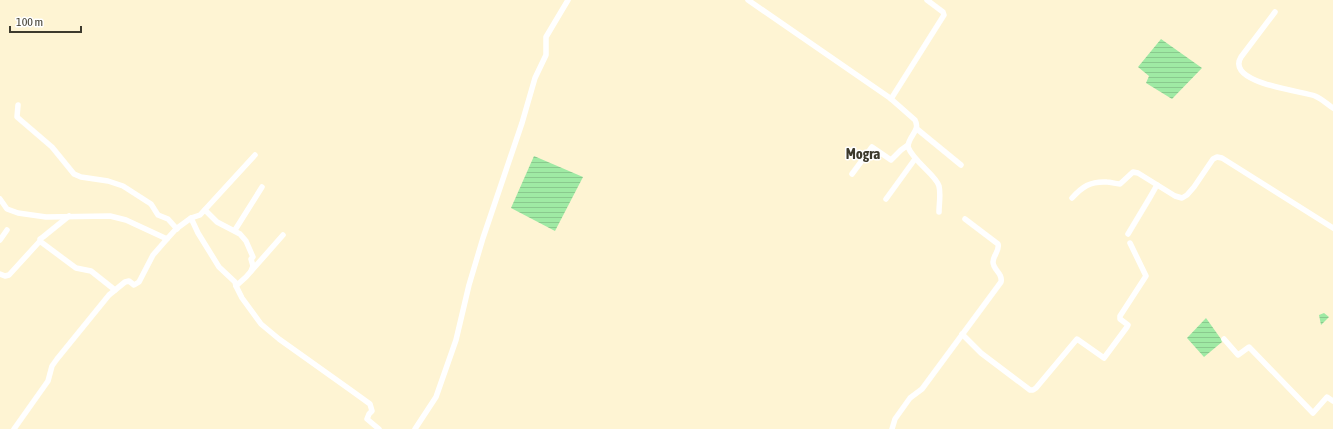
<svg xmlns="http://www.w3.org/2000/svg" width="1333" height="429" font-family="'Asap Condensed',sans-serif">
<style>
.water{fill:url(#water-rules)}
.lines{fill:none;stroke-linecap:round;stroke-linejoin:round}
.minor{stroke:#fff;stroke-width:5.5}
.labels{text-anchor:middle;stroke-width:3;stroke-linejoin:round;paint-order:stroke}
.quarter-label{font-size:15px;font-weight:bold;fill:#3d3a2d;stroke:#fff}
</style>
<defs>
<pattern id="water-rules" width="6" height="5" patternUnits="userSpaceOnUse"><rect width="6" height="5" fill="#9feaa4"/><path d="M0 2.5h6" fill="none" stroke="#8ac98e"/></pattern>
</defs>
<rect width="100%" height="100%" fill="#fef4d3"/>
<!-- water -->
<g class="water">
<path d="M 1161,39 L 1202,68 L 1172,99 L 1146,83 L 1149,76 L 1138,67 Z"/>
<path d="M 534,156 L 583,177 L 555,231 L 511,208 Z"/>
<path d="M 1324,313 L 1329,317 L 1321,325 L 1319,315 Z"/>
<path d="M 1206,318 L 1221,339 L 1222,342 L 1204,357 L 1187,338 Z"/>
</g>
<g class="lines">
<!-- minor -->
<g class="minor">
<path d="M 748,0 L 890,98 L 915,120 C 921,131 908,136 908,147 C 914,162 936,175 939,186 C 941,194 939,204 939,212"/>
<path d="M 1275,12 L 1241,57 C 1225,83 1302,91 1315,96 C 1322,99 1327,104 1333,108"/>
<path d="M 891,99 L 944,15 L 943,12 L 927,0"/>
<path d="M 18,105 L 17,117 L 52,147 L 74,174 L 81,177 L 108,181 L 123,186 L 151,204 L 158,215 L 168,219 L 177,229"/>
<path d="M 917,129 L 961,165"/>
<path d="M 852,174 L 872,147 L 891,160 L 901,150 L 908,145"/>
<path d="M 1072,198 C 1082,187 1090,181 1107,182 C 1111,182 1115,184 1120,184 L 1133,172 L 1138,173 L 1175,196 L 1182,198 L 1187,195 L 1194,187 L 1213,159 L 1217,157 L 1222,158 L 1333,228"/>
<path d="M 0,199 L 7,209 L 18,213 L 46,217 L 110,216 L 126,220 L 167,239 L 176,229 L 191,218 L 198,233 L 219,267 L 235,282 L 236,286 L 242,298 L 261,324 L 279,339 L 352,391 L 370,404 L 372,411 L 369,414 L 367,419 L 379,429"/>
<path d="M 886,199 L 915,159"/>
<path d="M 205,210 L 217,222 L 240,234 L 246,241 L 253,257 L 251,259 L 253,266 L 251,271"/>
<path d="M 69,216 L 43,237 L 40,239 L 41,242 L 76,268 L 91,271 L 115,290"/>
<path d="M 191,218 L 200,215 L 255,155"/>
<path d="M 235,230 L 262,187"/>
<path d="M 1128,234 L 1149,199 L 1157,185"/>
<path d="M 0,240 L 7,230"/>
<path d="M 0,274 L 5,276 L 9,275 L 40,241"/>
<path d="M 236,286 L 246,277 L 283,235"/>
<path d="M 962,334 L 981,353 L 1030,390 L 1033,390 L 1036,388 L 1077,339 L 1104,358 L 1127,327 L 1128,325 L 1120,319 L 1120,316 L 1146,276 L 1130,243"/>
<path d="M 1224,339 L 1238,355 L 1249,347 L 1313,413 L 1327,397 L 1333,401"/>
<path d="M 14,429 L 48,381 L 52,366 L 57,359 L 109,295 L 125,282 L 129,281 L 134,285 L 139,282 L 153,255 L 167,239"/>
<path d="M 415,429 L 436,397 L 456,340 L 469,285 L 483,238 L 522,123 L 535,78 L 546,55 L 546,37 L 568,0"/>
<path d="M 892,429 L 895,419 L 910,398 L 922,389 L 1001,282 C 1003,273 993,270 993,262 C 993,255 1000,251 998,244 L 965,219"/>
</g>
</g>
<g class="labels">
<!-- quarter labels -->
<g class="quarter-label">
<text x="863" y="159">Mogra</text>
</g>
</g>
<!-- scale -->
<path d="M10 26v6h71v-6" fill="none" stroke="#3d3a2d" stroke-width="2"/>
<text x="16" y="26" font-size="12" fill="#3d3a2d" stroke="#ffffff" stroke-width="3" paint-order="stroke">100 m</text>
</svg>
